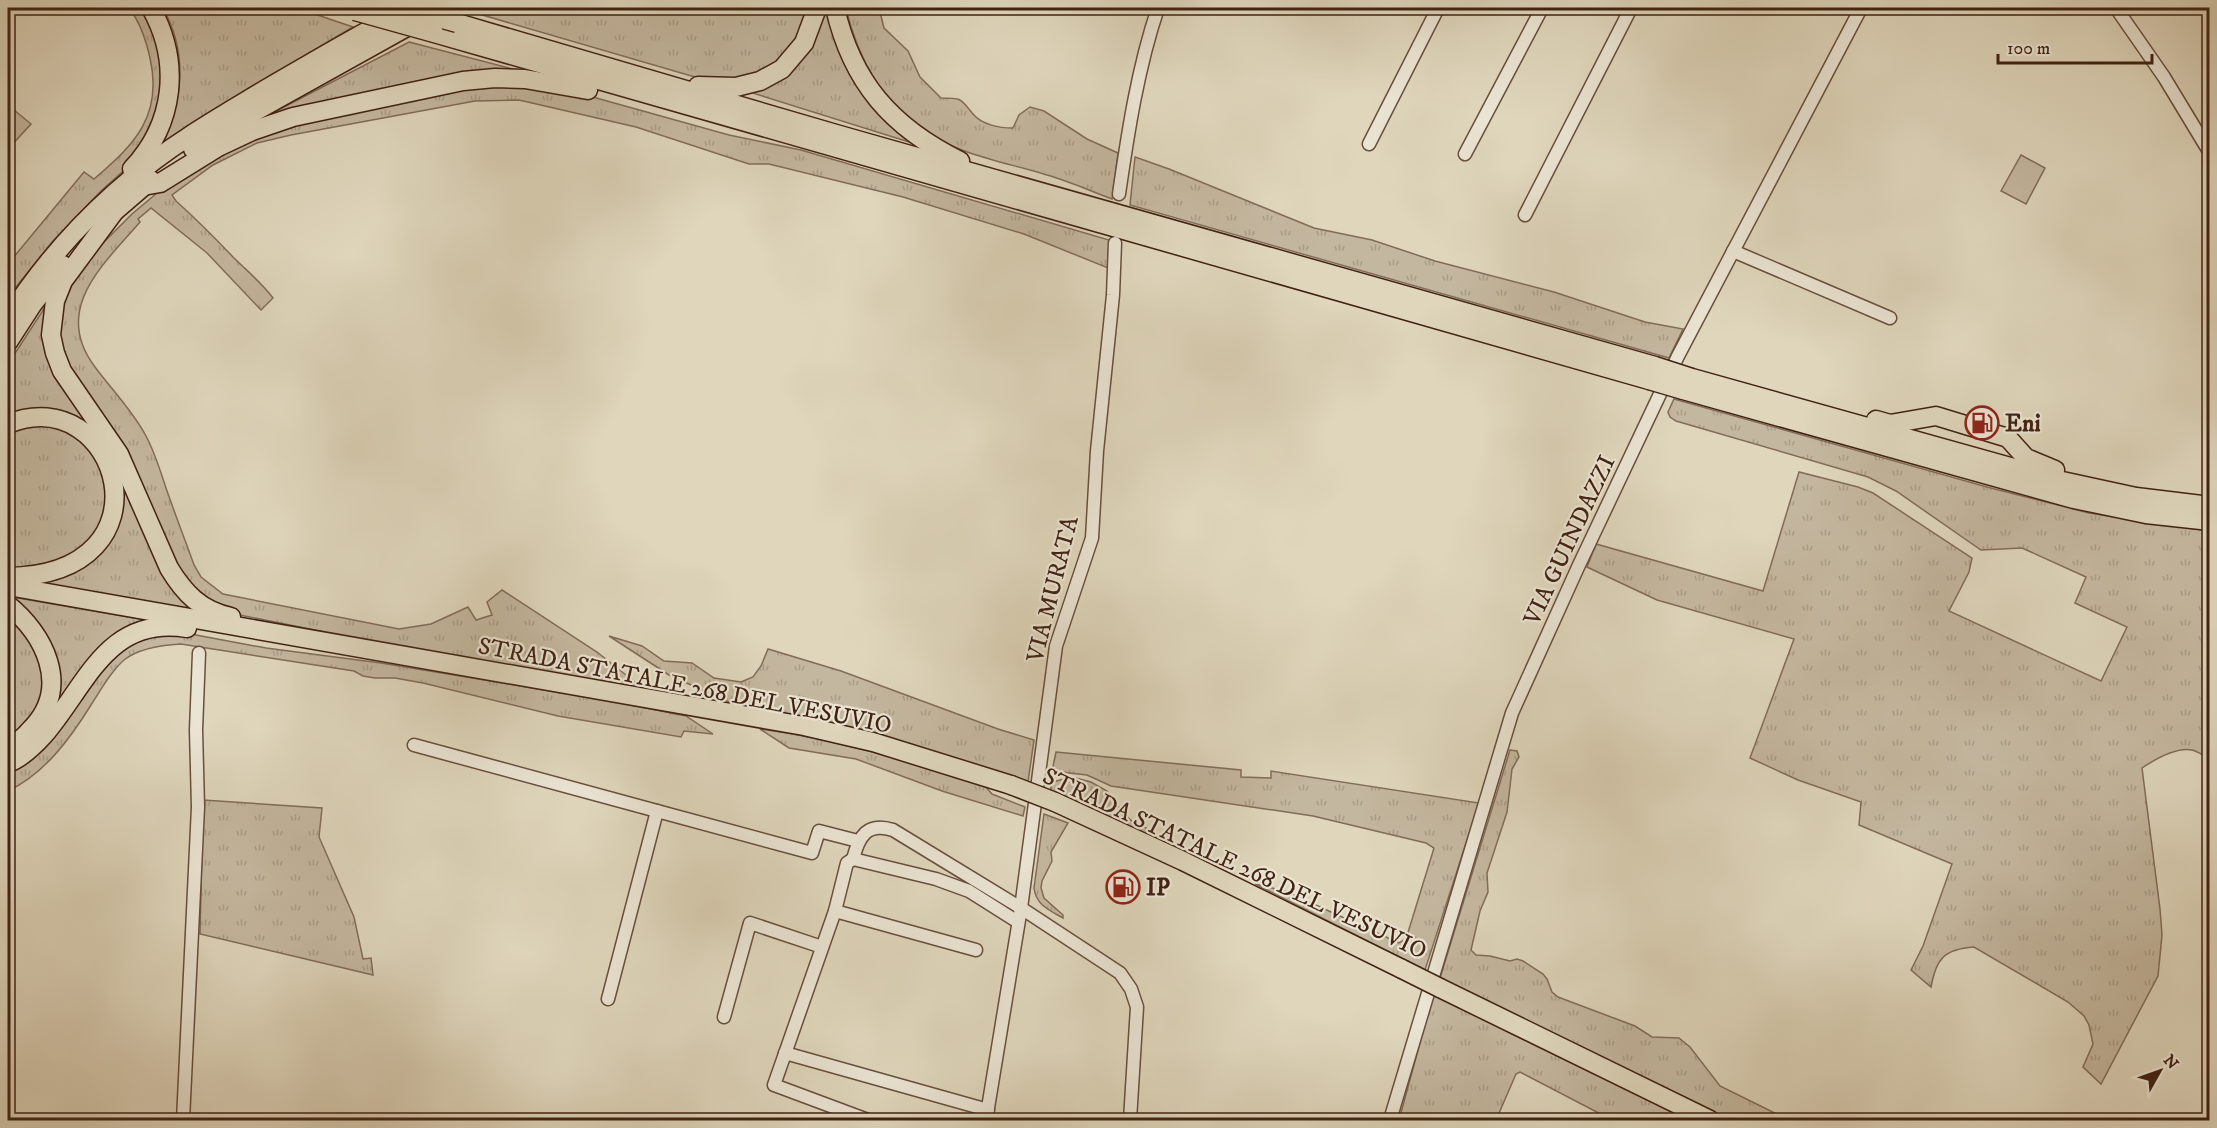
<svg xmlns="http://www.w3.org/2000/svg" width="2217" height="1128" font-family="'IM FELL DW Pica',serif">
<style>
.grass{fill:url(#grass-tufts);stroke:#826c59;stroke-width:1.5}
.park{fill:#c4b79f;stroke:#826c59;stroke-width:1.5}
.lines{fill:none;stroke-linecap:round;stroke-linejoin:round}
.minor-casing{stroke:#684f3d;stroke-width:15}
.highway-casing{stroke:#402213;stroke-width:21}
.minor{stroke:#eae4d3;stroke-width:12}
.highway{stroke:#dfd6bc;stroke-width:18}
.highway-bridge-casing{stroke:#402213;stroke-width:21;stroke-linecap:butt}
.highway-bridge{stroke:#dfd6bc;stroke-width:18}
.labels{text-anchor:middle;stroke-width:4.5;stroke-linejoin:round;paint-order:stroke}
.poi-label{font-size:24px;font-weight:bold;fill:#402213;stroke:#eae4d3;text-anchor:start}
.street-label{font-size:24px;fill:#402213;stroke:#eae4d3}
</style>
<defs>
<pattern id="grass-tufts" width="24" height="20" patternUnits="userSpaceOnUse" patternTransform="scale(1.5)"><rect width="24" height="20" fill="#c4b79f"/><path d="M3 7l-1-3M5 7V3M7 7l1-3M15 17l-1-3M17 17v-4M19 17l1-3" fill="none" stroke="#a99d88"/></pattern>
</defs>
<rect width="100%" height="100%" fill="#dfd6bc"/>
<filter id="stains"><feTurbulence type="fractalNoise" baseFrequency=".00333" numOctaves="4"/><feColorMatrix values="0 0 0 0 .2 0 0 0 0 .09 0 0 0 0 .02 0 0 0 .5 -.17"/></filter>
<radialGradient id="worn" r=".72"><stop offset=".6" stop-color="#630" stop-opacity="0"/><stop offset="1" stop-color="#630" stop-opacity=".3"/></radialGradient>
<!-- grass -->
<g class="grass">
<path d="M 129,8 L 148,8 L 157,24 L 164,106 L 131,164 L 101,191 L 52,242 L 8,297 L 8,264 L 84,172 L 94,179 C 135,144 163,116 150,58 C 146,40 140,22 129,8 Z"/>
<path d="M 163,8 L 297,8 L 353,27 L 240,94 L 155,152 C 184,107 189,55 163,8 Z"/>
<path d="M 470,8 L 811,8 L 796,46 L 758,77 L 712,82 L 465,10 Z"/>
<path d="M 824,8 L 833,8 L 846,51 L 925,147 L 743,90 L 759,87 Z"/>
<path d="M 846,8 L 879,8 L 884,28 L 908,51 L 920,77 L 941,98 C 962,98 960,98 973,114 C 982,125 1000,128 1013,128 L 1019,115 L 1030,107 L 1044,111 L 1087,139 L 1118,153 L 1112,199 C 1090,191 1069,181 1047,175 C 1008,163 965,156 930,135 C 884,108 857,57 846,8 Z"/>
<path d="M 409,42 L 528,73 L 255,122 Z"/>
<path d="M 504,84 L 582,94 L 729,135 L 801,150 L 1109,240 L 1108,268 L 1024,234 L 903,197 L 769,164 L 749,164 L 636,127 L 519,100 L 475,101 L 291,135 L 257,143 L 213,165 L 172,195 L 176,201 C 196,219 215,238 233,257 C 247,271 261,282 273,298 L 261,310 L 207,253 L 151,208 L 138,219 L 140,222 C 104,264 51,309 95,367 C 112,390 132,410 146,436 C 155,453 160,470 166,488 C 175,514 185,540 194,565 L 201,577 L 223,594 L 399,629 L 431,624 L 468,607 L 476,620 L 492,615 L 487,602 L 502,590 L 597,652 L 645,690 L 384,644 L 220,611 L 190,585 L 177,564 L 126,448 L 69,370 L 58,330 L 61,308 L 70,282 L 87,259 L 132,214 L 176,177 L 214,154 L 278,128 L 468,87 Z"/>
<path d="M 8,105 L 31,124 L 8,149 Z"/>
<path d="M 1135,157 L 1169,169 L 1314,228 L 1372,240 L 1435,261 L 1554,292 L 1645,322 L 1683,329 L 1669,358 L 1130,205 Z"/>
<path d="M 49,301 L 77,402 L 195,610 L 35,582 L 57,580 L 87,565 L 103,549 L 115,529 L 118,519 L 93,434 L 8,417 L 8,364 Z"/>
<path d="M 1674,399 L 1987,487 L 2089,513 L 2209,531 L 2209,758 C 2204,756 2197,751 2192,750 C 2175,747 2154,760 2142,768 L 2160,909 L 2162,935 L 2158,976 L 2101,1084 L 2083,1067 L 2093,1044 L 2089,1025 L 2084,1016 L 2068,1002 L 1974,947 C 1944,949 1936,959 1931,987 L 1911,970 L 1923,946 L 1952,864 L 1859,825 L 1861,802 L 1798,780 L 1750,758 L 1794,639 L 1657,600 L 1587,567 L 1596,544 L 1763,591 L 1799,472 L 1858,487 L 1873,493 L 1972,558 L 1969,572 L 1949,611 L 2101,681 L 2127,627 L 2075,603 L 2086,577 L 2022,548 L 1981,550 L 1896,491 L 1868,477 L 1676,421 L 1670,417 L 1668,412 Z"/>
<path d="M 29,423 L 70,431 L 94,451 L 109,490 L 99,530 L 70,559 L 8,570 L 8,429 Z"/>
<path d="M 12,597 L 152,621 L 74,687 L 27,745 L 54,654 C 45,630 29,616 11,599 Z"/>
<path d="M 8,611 L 12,614 L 43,662 L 41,706 L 8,742 Z"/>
<path d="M 180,632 L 266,648 L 381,663 L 617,702 L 686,716 L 713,734 L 684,731 L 681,737 L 558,716 L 423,683 L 395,678 L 375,678 L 363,676 L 354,671 L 181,644 C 163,645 139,648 124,660 C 110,672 101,690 91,705 C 70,739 44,774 8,791 L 8,773 C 20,767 33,760 43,750 C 76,717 96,653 143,637 C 155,633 169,633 180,632 Z"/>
<path d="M 609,636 L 642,646 L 664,661 L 692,663 L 714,678 L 741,682 L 753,677 L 761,666 L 768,649 L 841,671 L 998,729 L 1034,740 L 1028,782 L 742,708 L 669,675 Z"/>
<path d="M 760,729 C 837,739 910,762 984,785 L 992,794 L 1025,807 L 1023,816 L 942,791 L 856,759 L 789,748 Z"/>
<path d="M 1510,750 L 1517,751 L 1519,757 L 1512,769 L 1507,812 L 1487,873 L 1488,892 L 1480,911 L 1471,950 L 1476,955 L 1490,956 L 1510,961 L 1517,959 L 1523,961 L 1543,974 L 1547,979 L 1552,992 L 1558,997 L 1635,1026 L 1652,1037 L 1679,1038 L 1690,1047 L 1720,1086 L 1789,1120 L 1728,1120 L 1440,978 Z"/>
<path d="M 1056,752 L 1241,770 L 1241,777 L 1271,778 L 1271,771 L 1479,803 L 1425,970 L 1255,884 L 1285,891 L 1399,943 L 1406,939 L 1434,848 L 1426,843 L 1313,816 L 1111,786 L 1087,775 L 1052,771 Z"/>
<path d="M 1072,777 L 1091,782 L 1107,791 L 1123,813 L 1132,821 L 1152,831 L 1149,836 L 1050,792 L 1052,782 Z"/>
<path d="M 203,800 L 322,808 L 319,837 L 354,917 L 363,959 L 371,958 L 373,975 L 200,934 Z"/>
<path d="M 1044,814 L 1068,823 L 1051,852 L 1052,861 L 1042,881 L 1041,888 L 1044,898 L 1063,915 L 1063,918 C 1049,910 1036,905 1034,888 Z"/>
<path d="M 1433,995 L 1688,1120 L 1612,1120 L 1520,1072 L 1516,1074 L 1496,1120 L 1399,1120 Z"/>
</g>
<!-- park -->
<path class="park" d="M 2021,155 L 2045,168 L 2026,204 L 2001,191 Z"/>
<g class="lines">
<defs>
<g id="minor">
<path d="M 2116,8 L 2164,77 L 2210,153"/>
<path d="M 1369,144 L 1438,8"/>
<path d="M 1465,154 L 1542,8"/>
<path d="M 1119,194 C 1128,132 1138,67 1158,8"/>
<path d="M 1525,215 L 1631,8"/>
<path d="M 1733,251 L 1890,318"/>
<path d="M 414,745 L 657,811"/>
<path d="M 853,859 C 859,836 867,822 893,830 L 1021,908 L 1120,973 L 1131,989 L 1137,1007 L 1130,1120"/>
<path d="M 835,911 L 976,950"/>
<path d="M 608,999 L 657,811 L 812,853 L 819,831 L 858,841"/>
<path d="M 724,1017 L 750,923 L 822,947"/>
<path d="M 785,1053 L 988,1110"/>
<path d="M 183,1120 L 198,807 L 196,730 L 199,653"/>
<path d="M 868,1120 L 774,1085 L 835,911 L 847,863 L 853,859 L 936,879 L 969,891 L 1018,922"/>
<path d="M 986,1120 L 1021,908 L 1056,646 L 1092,538 L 1097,451 L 1113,295 L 1115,243"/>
<path d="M 1390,1120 L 1512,713 L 1579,565 L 1678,356 L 1861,8"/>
</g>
<g id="highway">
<path d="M 835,8 C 852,82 891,127 960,161"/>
<path d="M 457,23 L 836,134 L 1655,366"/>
<path d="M 434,33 L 1649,380"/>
<path d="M 698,86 L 736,87 L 760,81 L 782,69 L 804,43 L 817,8"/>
<path d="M 193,149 L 225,128 L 441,8"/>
<path d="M 132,169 C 175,123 181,62 151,8"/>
<path d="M 143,186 L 160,183 L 218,147 L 252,131 L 293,117 L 463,81 L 495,78 L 525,79 L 588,90"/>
<path d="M 117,208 L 63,281 L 55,301 L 51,335 L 55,353 L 62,371 L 119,454 L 169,568 C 184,593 201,611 231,617"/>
<path d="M 108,217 L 151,180"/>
<path d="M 8,318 C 55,245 118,182 191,135 C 214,120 238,106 261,92 C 306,66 351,39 397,15"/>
<path d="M 8,342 L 32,305 L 63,265"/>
<path d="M 1692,378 L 2053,479 L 2136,497 L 2210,506"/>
<path d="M 1683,390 L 2074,499 L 2146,514 L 2210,521"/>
<path d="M 1876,420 L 1890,424 L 1936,416 L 2008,438 L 2026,458 L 2055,470"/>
<path d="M 8,424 C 119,379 178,575 8,577"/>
<path d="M 8,586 L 804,726 L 873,742 L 1011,785"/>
<path d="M 8,605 C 44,634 71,686 33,727 C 26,735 18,744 8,748"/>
<path d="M 8,763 C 22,758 34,746 44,735 C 87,685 107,615 187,628"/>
<path d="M 1055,802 L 1183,861 L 1402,969"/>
<path d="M 1440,988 L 1710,1120"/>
</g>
</defs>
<!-- minor casing -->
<use href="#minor" class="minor-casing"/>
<!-- highway casing -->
<use href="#highway" class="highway-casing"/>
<!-- minor -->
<use href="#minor" class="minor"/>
<!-- highway -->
<use href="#highway" class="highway"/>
<defs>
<g id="highway-bridge">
<path d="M 403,8 L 457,23"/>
<path d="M 355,11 L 434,33"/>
<path d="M 1655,366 L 1692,378"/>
<path d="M 1649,380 L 1683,390"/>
<path d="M 1011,785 L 1055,802"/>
<path d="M 1402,969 L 1440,988"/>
</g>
</defs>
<!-- highway-bridge casing -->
<use href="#highway-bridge" class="highway-bridge-casing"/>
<!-- highway-bridge -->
<use href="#highway-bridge" class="highway-bridge"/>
</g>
<!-- icons -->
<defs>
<symbol id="fuel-ring" viewBox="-11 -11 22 22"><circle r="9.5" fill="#eae4d3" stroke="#8f2418" stroke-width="1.5"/><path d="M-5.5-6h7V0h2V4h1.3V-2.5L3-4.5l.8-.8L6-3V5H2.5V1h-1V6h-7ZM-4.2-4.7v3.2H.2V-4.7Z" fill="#8f2418"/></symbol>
</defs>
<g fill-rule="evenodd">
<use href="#fuel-ring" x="1963" y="404" width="38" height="38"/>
<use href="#fuel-ring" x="1104" y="868" width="38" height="38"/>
</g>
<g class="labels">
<!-- poi labels -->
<g class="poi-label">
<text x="2005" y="431">Eni</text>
<text x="1146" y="895">IP</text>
</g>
<!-- street labels -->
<g class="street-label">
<text transform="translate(1569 540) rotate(-65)" y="8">VIA GUINDAZZI</text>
<text transform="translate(1052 589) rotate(-76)" y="8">VIA MURATA</text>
<text transform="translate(685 685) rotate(11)" y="8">STRADA STATALE 268 DEL VESUVIO</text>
<text transform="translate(1235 863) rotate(25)" y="8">STRADA STATALE 268 DEL VESUVIO</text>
</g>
</g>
<!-- margin -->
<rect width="2217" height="1128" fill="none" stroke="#dfd6bc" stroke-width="30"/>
<rect x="9" y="9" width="2199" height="1110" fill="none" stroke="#402213" stroke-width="3"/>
<rect x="15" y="15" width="2187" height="1098" fill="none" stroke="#402213" stroke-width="1.5"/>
<!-- north arrow -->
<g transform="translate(2160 1071) rotate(50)" stroke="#eae4d3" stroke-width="4.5" paint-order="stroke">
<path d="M0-4.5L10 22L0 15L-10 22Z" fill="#402213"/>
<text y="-9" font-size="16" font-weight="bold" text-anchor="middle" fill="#402213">N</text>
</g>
<!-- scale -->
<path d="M1998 54v9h154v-9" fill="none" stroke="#402213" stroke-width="3"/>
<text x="2007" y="54" font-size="18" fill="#402213" stroke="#eae4d3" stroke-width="4.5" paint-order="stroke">100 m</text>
<rect width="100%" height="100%" filter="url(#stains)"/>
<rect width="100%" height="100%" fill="url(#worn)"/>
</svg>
